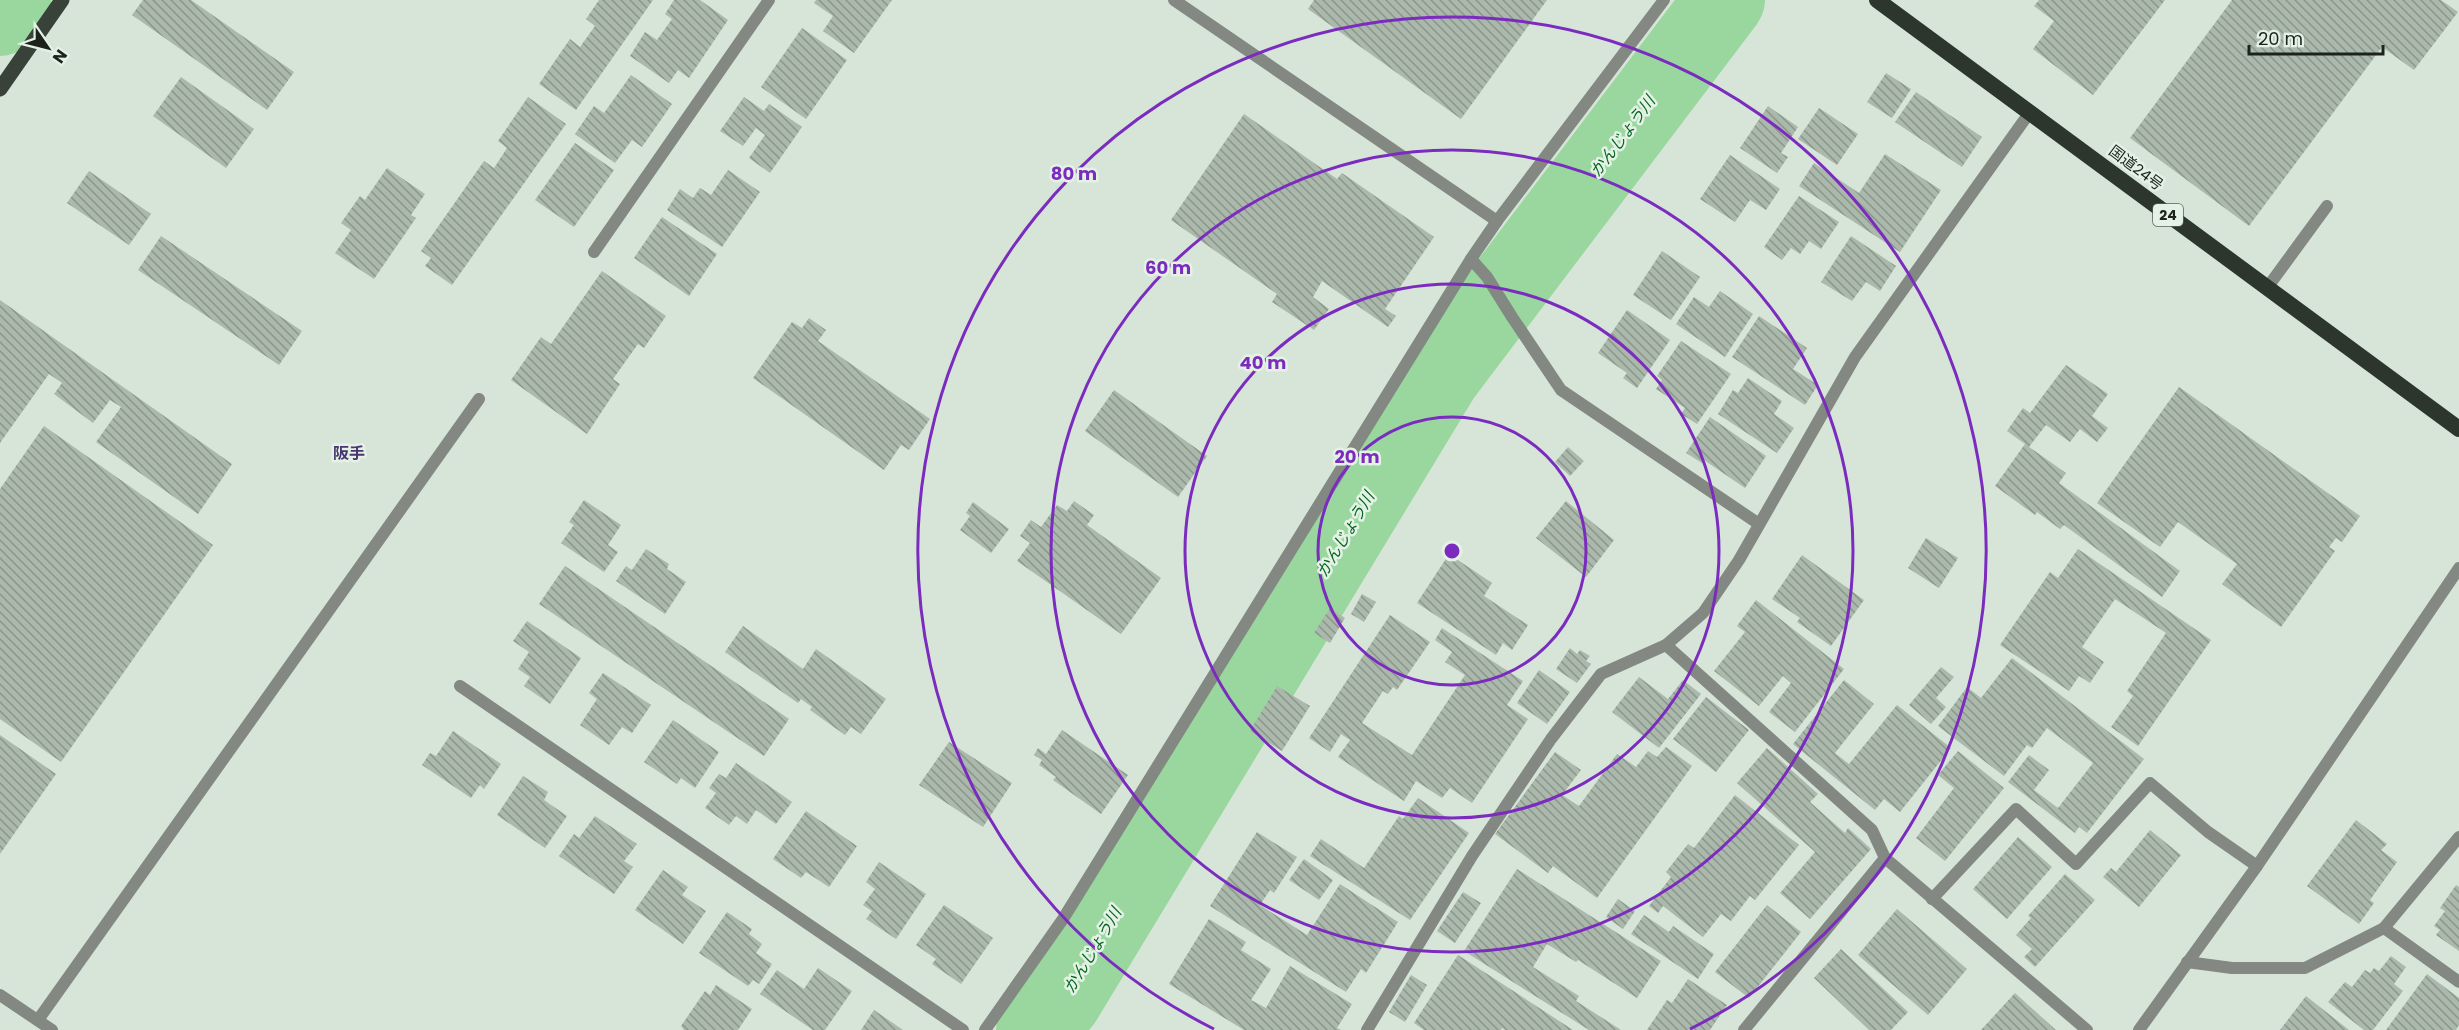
<svg xmlns="http://www.w3.org/2000/svg" width="2459" height="1030" font-family="Poppins,'Noto Sans JP',sans-serif">
<style>
.lines{fill:none;stroke-linecap:round;stroke-linejoin:round}
.river{stroke:#99d79e;stroke-width:80}
.building{fill:url(#building-back-hatch)}
.service{stroke:#838883;stroke-width:12}
.minor{stroke:#838883;stroke-width:12}
.tertiary{stroke:#838883;stroke-width:12}
.primary{stroke:#394239;stroke-width:15}
.trunk{stroke:#2c362c;stroke-width:16}
.ring{fill:none;stroke:#7b2cbf;stroke-width:3}
.labels{text-anchor:middle;stroke-width:5;stroke-linejoin:round;paint-order:stroke}
.shield{fill:#e4f2e5;stroke:#596059;stroke-width:1.5}
.shield-label{font-size:14px;font-weight:bold;fill:#1d221d}
.street-label{font-size:15px;fill:#1d221d;stroke:#e4f2e5}
.water-label{font-size:16px;font-style:italic;fill:#056620;stroke:#e4f2e5}
.neighbourhood-label{font-size:16px;font-weight:bold;fill:#493571;stroke:#e4f2e5}
.centre{fill:#7b2cbf;stroke:#e4f2e5;stroke-width:3}
.ring-label{font-size:18px;text-anchor:middle;font-weight:bold;fill:#7b2cbf;stroke:#e4f2e5;stroke-width:5;stroke-linejoin:round;paint-order:stroke}
</style>
<defs>
<pattern id="building-back-hatch" width="6" height="6" patternUnits="userSpaceOnUse" patternTransform="scale(1.5)"><rect width="6" height="6" fill="#abb9ac"/><path d="M-1 5l2 2M0 0l6 6M5-1l2 2" fill="none" stroke="#8b968b"/></pattern>
</defs>
<rect width="100%" height="100%" fill="#d7e5d8"/>
<g class="lines">
<!-- river -->
<g class="river">
<path d="M 0,16 L 11,0"/>
<path d="M 1036,1030 L 1062,1000 L 1441,375 L 1725,0"/>
</g>
</g>
<!-- building -->
<g class="building">
<path d="M 143,0 L 191,0 L 294,72 L 267,110 L 132,15 Z"/>
<path d="M 599,0 L 653,0 L 576,110 L 539,84 L 570,39 L 580,47 L 595,26 L 586,19 Z"/>
<path d="M 674,0 L 700,0 L 728,20 L 689,78 L 678,70 L 669,83 L 630,56 L 645,32 L 657,40 L 672,19 L 665,14 Z"/>
<path d="M 816,0 L 892,0 L 854,53 L 823,31 L 833,16 L 814,3 Z"/>
<path d="M 1314,0 L 1547,0 L 1461,119 L 1308,9 Z"/>
<path d="M 2039,0 L 2165,0 L 2093,95 L 2033,49 L 2054,21 L 2034,6 Z"/>
<path d="M 2232,0 L 2441,0 L 2458,12 L 2414,70 L 2382,47 L 2249,226 L 2130,138 Z"/>
<path d="M 802,28 L 847,60 L 806,119 L 761,87 Z"/>
<path d="M 1886,73 L 1911,89 L 1892,118 L 1867,102 Z"/>
<path d="M 631,75 L 672,104 L 642,147 L 632,140 L 615,163 L 575,134 L 594,106 L 604,113 Z"/>
<path d="M 181,77 L 254,129 L 226,168 L 153,116 Z"/>
<path d="M 1916,92 L 1982,137 L 1962,167 L 1895,122 Z"/>
<path d="M 528,97 L 566,124 L 452,285 L 425,266 L 431,258 L 421,251 L 484,161 L 494,168 L 507,148 L 498,141 Z"/>
<path d="M 744,97 L 764,111 L 769,104 L 802,127 L 770,173 L 749,158 L 765,135 L 756,128 L 743,146 L 720,131 Z"/>
<path d="M 1768,106 L 1798,127 L 1781,153 L 1788,157 L 1777,173 L 1740,148 Z"/>
<path d="M 1819,108 L 1858,134 L 1837,165 L 1798,139 Z"/>
<path d="M 1244,114 L 1337,179 L 1342,173 L 1434,237 L 1385,309 L 1396,316 L 1388,327 L 1322,281 L 1313,297 L 1329,309 L 1314,330 L 1272,302 L 1277,294 L 1171,220 Z"/>
<path d="M 575,143 L 614,170 L 574,227 L 535,200 Z"/>
<path d="M 1885,154 L 1941,190 L 1900,252 L 1799,186 L 1814,163 L 1859,193 Z"/>
<path d="M 1730,155 L 1780,189 L 1766,210 L 1750,200 L 1735,222 L 1700,199 Z"/>
<path d="M 387,168 L 425,194 L 411,215 L 416,218 L 374,279 L 335,253 L 351,230 L 341,223 L 360,196 L 365,200 Z"/>
<path d="M 728,170 L 760,192 L 722,247 L 667,210 L 680,189 L 693,198 L 700,188 L 711,195 Z"/>
<path d="M 89,171 L 151,214 L 129,245 L 67,203 Z"/>
<path d="M 1799,196 L 1839,222 L 1821,249 L 1809,241 L 1800,254 L 1791,248 L 1782,260 L 1764,247 Z"/>
<path d="M 662,217 L 717,254 L 689,296 L 634,258 Z"/>
<path d="M 161,236 L 302,331 L 279,365 L 138,270 Z"/>
<path d="M 1851,236 L 1896,266 L 1880,291 L 1866,282 L 1852,301 L 1821,282 Z"/>
<path d="M 1662,251 L 1700,277 L 1671,320 L 1633,295 Z"/>
<path d="M 602,271 L 666,316 L 644,348 L 638,344 L 613,379 L 620,384 L 587,434 L 511,380 L 541,337 L 551,344 Z"/>
<path d="M 1720,291 L 1753,314 L 1725,357 L 1676,324 L 1694,297 L 1709,307 Z"/>
<path d="M 0,300 L 232,464 L 198,514 L 96,442 L 121,407 L 110,400 L 93,423 L 54,394 L 62,383 L 49,374 L 0,443 Z"/>
<path d="M 1627,310 L 1670,340 L 1637,388 L 1623,378 L 1627,373 L 1598,353 Z"/>
<path d="M 1759,316 L 1807,348 L 1793,369 L 1818,385 L 1805,405 L 1732,357 Z"/>
<path d="M 809,318 L 826,330 L 818,341 L 930,419 L 909,450 L 901,445 L 884,470 L 753,378 L 792,322 L 802,328 Z"/>
<path d="M 1681,341 L 1731,374 L 1697,424 L 1681,414 L 1685,408 L 1656,389 L 1662,380 L 1657,376 Z"/>
<path d="M 2066,365 L 2108,394 L 2092,416 L 2108,428 L 2097,442 L 2080,429 L 2070,442 L 2046,425 L 2029,447 L 2066,473 L 2059,483 L 2180,571 L 2162,597 L 2064,525 L 2060,529 L 2037,512 L 2035,515 L 1995,486 L 2025,444 L 2007,431 L 2023,408 L 2030,413 Z"/>
<path d="M 1748,378 L 1782,401 L 1774,414 L 1794,428 L 1777,453 L 1718,414 L 1733,390 L 1738,393 Z"/>
<path d="M 2179,387 L 2360,516 L 2342,542 L 2336,538 L 2329,547 L 2335,551 L 2281,627 L 2222,584 L 2237,564 L 2178,522 L 2160,547 L 2097,503 Z"/>
<path d="M 1114,390 L 1207,456 L 1178,497 L 1085,431 Z"/>
<path d="M 1710,417 L 1766,456 L 1745,488 L 1704,460 L 1702,463 L 1686,453 Z"/>
<path d="M 44,426 L 213,545 L 61,762 L 0,719 L 0,489 Z"/>
<path d="M 1568,447 L 1584,461 L 1570,476 L 1555,462 Z"/>
<path d="M 584,500 L 621,525 L 608,545 L 618,552 L 604,572 L 561,543 L 574,525 L 569,522 Z"/>
<path d="M 1074,501 L 1094,515 L 1087,525 L 1161,578 L 1121,634 L 1017,561 L 1030,543 L 1020,536 L 1031,520 L 1041,527 L 1057,505 L 1067,511 Z"/>
<path d="M 1566,501 L 1614,540 L 1586,577 L 1536,538 Z"/>
<path d="M 973,502 L 1009,529 L 991,553 L 960,530 L 970,516 L 966,513 Z"/>
<path d="M 1926,538 L 1958,558 L 1939,588 L 1908,568 Z"/>
<path d="M 646,549 L 669,564 L 667,569 L 686,582 L 665,614 L 616,581 L 626,566 L 632,570 Z"/>
<path d="M 2078,549 L 2211,640 L 2138,746 L 2111,727 L 2133,696 L 2127,691 L 2166,633 L 2115,599 L 2082,647 L 2104,662 L 2090,683 L 2079,676 L 2069,691 L 2000,645 L 2050,572 L 2058,578 Z"/>
<path d="M 1449,554 L 1492,583 L 1484,596 L 1528,625 L 1512,650 L 1503,643 L 1496,655 L 1417,603 Z"/>
<path d="M 1802,555 L 1864,600 L 1831,646 L 1797,622 L 1800,618 L 1772,599 Z"/>
<path d="M 565,566 L 789,719 L 764,756 L 539,604 Z"/>
<path d="M 1362,594 L 1376,602 L 1364,622 L 1351,614 Z"/>
<path d="M 1756,600 L 1844,669 L 1795,732 L 1769,712 L 1791,683 L 1783,676 L 1759,706 L 1714,671 L 1745,632 L 1737,626 Z"/>
<path d="M 1330,608 L 1345,618 L 1330,643 L 1314,633 Z"/>
<path d="M 1390,615 L 1430,642 L 1397,690 L 1393,687 L 1388,694 L 1383,691 L 1362,723 L 1412,755 L 1465,675 L 1445,662 L 1452,652 L 1435,640 L 1442,628 L 1523,681 L 1507,705 L 1528,719 L 1472,803 L 1450,788 L 1442,798 L 1416,781 L 1404,801 L 1338,757 L 1350,740 L 1341,734 L 1330,752 L 1309,738 Z"/>
<path d="M 527,621 L 581,658 L 550,704 L 524,686 L 530,677 L 518,669 L 529,652 L 513,641 Z"/>
<path d="M 743,626 L 803,669 L 816,649 L 886,699 L 861,734 L 851,727 L 845,735 L 810,710 L 812,707 L 801,699 L 798,703 L 725,652 Z"/>
<path d="M 1570,648 L 1577,654 L 1580,650 L 1590,656 L 1586,661 L 1591,664 L 1577,683 L 1556,669 Z"/>
<path d="M 2012,658 L 2144,759 L 2087,833 L 2079,827 L 2075,833 L 2008,782 L 2029,755 L 2049,770 L 2034,790 L 2058,808 L 2093,763 L 2047,728 L 2032,748 L 2027,745 L 2004,776 L 1938,726 L 1967,687 L 1981,698 Z"/>
<path d="M 1941,667 L 1954,677 L 1936,698 L 1946,707 L 1931,724 L 1909,705 Z"/>
<path d="M 1539,670 L 1570,692 L 1547,724 L 1517,703 Z"/>
<path d="M 603,673 L 651,705 L 632,733 L 622,727 L 609,745 L 580,725 L 597,699 L 589,693 Z"/>
<path d="M 1639,677 L 1668,699 L 1683,680 L 1701,694 L 1659,748 L 1612,712 Z"/>
<path d="M 1844,680 L 1874,704 L 1835,753 L 1849,764 L 1897,705 L 1951,748 L 1900,812 L 1884,799 L 1875,810 L 1793,744 Z"/>
<path d="M 1277,686 L 1310,706 L 1282,751 L 1250,731 Z"/>
<path d="M 1706,697 L 1749,730 L 1716,772 L 1673,739 Z"/>
<path d="M 673,720 L 719,752 L 695,788 L 681,778 L 677,784 L 644,762 Z"/>
<path d="M 1062,730 L 1128,775 L 1101,814 L 1053,780 L 1056,777 L 1039,765 L 1042,760 L 1034,755 L 1038,748 L 1046,754 Z"/>
<path d="M 453,731 L 501,764 L 484,789 L 480,785 L 471,798 L 422,765 L 430,753 L 436,756 Z"/>
<path d="M 0,735 L 56,774 L 0,854 Z"/>
<path d="M 949,742 L 1012,783 L 983,827 L 919,785 Z"/>
<path d="M 1666,747 L 1692,766 L 1597,898 L 1553,866 L 1548,873 L 1495,834 L 1555,752 L 1581,770 L 1562,795 L 1579,806 L 1617,754 L 1636,767 L 1648,751 L 1657,757 Z"/>
<path d="M 1767,748 L 1818,794 L 1810,802 L 1845,833 L 1848,828 L 1871,849 L 1810,919 L 1780,893 L 1815,852 L 1737,783 Z"/>
<path d="M 1958,751 L 2004,788 L 1945,861 L 1916,838 L 1954,788 L 1938,775 Z"/>
<path d="M 736,763 L 792,802 L 776,824 L 756,810 L 747,824 L 736,816 L 729,825 L 705,808 L 716,793 L 709,788 L 719,774 L 726,778 Z"/>
<path d="M 523,776 L 548,792 L 544,800 L 567,816 L 545,848 L 497,815 Z"/>
<path d="M 1735,795 L 1799,845 L 1755,900 L 1750,896 L 1731,921 L 1721,914 L 1703,937 L 1663,906 L 1658,913 L 1649,906 L 1671,877 L 1666,872 L 1688,844 L 1694,848 Z"/>
<path d="M 1418,798 L 1469,833 L 1410,920 L 1310,856 L 1321,839 L 1364,868 L 1399,816 L 1403,819 Z"/>
<path d="M 806,811 L 857,846 L 829,887 L 806,872 L 801,878 L 773,859 Z"/>
<path d="M 595,816 L 637,844 L 624,861 L 633,867 L 614,894 L 559,856 L 574,834 L 579,838 Z"/>
<path d="M 2356,820 L 2387,844 L 2381,850 L 2397,862 L 2370,900 L 2374,903 L 2359,924 L 2307,886 Z"/>
<path d="M 2150,830 L 2181,855 L 2139,907 L 2103,877 L 2111,868 L 2116,872 Z"/>
<path d="M 1257,832 L 1297,857 L 1274,893 L 1270,890 L 1260,905 L 1307,935 L 1340,884 L 1398,922 L 1366,973 L 1361,969 L 1346,992 L 1210,906 Z"/>
<path d="M 2018,837 L 2052,867 L 2007,919 L 1973,889 Z"/>
<path d="M 1304,859 L 1333,880 L 1319,900 L 1289,880 Z"/>
<path d="M 879,862 L 926,894 L 896,939 L 866,919 L 872,911 L 863,905 L 875,889 L 866,882 Z"/>
<path d="M 1517,869 L 1661,961 L 1637,998 L 1578,960 L 1576,962 L 1547,944 L 1533,967 L 1579,996 L 1576,1001 L 1621,1030 L 1589,1030 L 1464,951 Z"/>
<path d="M 663,870 L 688,887 L 682,895 L 706,911 L 683,944 L 635,910 Z"/>
<path d="M 2065,874 L 2095,900 L 2035,967 L 2024,957 L 2032,949 L 2016,935 L 2031,918 L 2028,916 Z"/>
<path d="M 2456,885 L 2459,887 L 2459,951 L 2436,935 L 2440,930 L 2434,926 L 2445,911 L 2440,908 Z"/>
<path d="M 1463,892 L 1481,903 L 1455,943 L 1437,931 Z"/>
<path d="M 1618,899 L 1635,911 L 1623,929 L 1606,917 Z"/>
<path d="M 944,905 L 993,938 L 961,984 L 932,964 L 936,959 L 916,945 Z"/>
<path d="M 1767,905 L 1801,932 L 1749,998 L 1715,972 Z"/>
<path d="M 1897,909 L 1967,969 L 1928,1015 L 1858,955 Z"/>
<path d="M 727,912 L 752,929 L 749,934 L 762,944 L 756,953 L 772,964 L 759,984 L 753,980 L 748,986 L 699,953 Z"/>
<path d="M 1644,915 L 1669,932 L 1673,926 L 1714,954 L 1698,979 L 1631,934 Z"/>
<path d="M 1209,919 L 1246,942 L 1241,950 L 1271,969 L 1251,1000 L 1266,1008 L 1290,966 L 1352,1004 L 1337,1028 L 1341,1030 L 1244,1030 L 1169,984 Z"/>
<path d="M 1841,949 L 1908,1012 L 1891,1030 L 1869,1030 L 1814,978 Z"/>
<path d="M 1458,955 L 1573,1030 L 1505,1030 L 1502,1028 L 1501,1030 L 1424,1030 L 1414,1023 Z"/>
<path d="M 2391,956 L 2406,967 L 2394,984 L 2403,991 L 2373,1030 L 2364,1030 L 2328,1002 L 2345,982 L 2352,987 L 2365,970 L 2370,973 L 2374,968 L 2379,971 Z"/>
<path d="M 818,968 L 852,991 L 825,1030 L 813,1030 L 760,994 L 777,970 L 804,989 Z"/>
<path d="M 2427,974 L 2459,998 L 2459,1025 L 2456,1030 L 2386,1030 Z"/>
<path d="M 1411,975 L 1427,985 L 1405,1022 L 1389,1012 Z"/>
<path d="M 1688,979 L 1727,1005 L 1710,1030 L 1647,1030 L 1667,1000 L 1672,1003 Z"/>
<path d="M 716,985 L 752,1009 L 738,1030 L 684,1030 L 681,1026 L 705,991 L 710,995 Z"/>
<path d="M 2015,993 L 2056,1030 L 1981,1030 Z"/>
<path d="M 2306,996 L 2349,1030 L 2280,1030 Z"/>
<path d="M 874,1010 L 903,1030 L 861,1030 Z"/>
</g>
<g class="lines">
<!-- service -->
<g class="service">
<path d="M 1471,259 L 1487,277 L 1512,317 L 1561,390 L 1759,524"/>
<path d="M 2267,288 L 2327,206"/>
<path d="M 1932,899 L 2016,809 L 2076,864 L 2150,783 L 2208,832 L 2257,866"/>
<path d="M 1744,1030 L 1885,858"/>
</g>
<!-- minor -->
<g class="minor">
<path d="M 1174,0 L 1497,221"/>
<path d="M 594,252 L 769,0"/>
<path d="M 1666,645 L 1872,830 L 1885,858 L 2087,1030"/>
<path d="M 460,686 L 963,1030"/>
<path d="M 2384,928 L 2459,982"/>
<path d="M 2187,962 L 2232,968 L 2305,968 L 2384,928 L 2459,837"/>
<path d="M 0,995 L 52,1030"/>
<path d="M 38,1020 L 479,399"/>
<path d="M 985,1030 L 1063,919 L 1471,259 L 1497,221 L 1664,0"/>
<path d="M 1367,1030 L 1472,856 L 1551,739 L 1601,674 L 1666,645 L 1703,613 L 1739,560 L 1855,357 L 2030,112"/>
</g>
<!-- tertiary -->
<path class="tertiary" d="M 2139,1030 L 2257,866 L 2459,568"/>
<!-- primary -->
<path class="primary" d="M 0,89 L 62,0"/>
<!-- trunk -->
<path class="trunk" d="M 1877,0 L 2459,429"/>
</g>
<!-- distance rings -->
<g class="ring">
<circle cx="1452" cy="551" r="134"/>
<circle cx="1452" cy="551" r="267"/>
<circle cx="1452" cy="551" r="401"/>
<path d="M1214 1029A534 534 0 1 1 1690 1029"/>
</g>
<g class="labels">
<!-- shield labels -->
<rect class="shield" x="2153" y="204" width="30" height="22" rx="4.5"/>
<g class="shield-label">
<text x="2168" y="220">24</text>
</g>
<!-- street labels -->
<g class="street-label">
<text transform="translate(2136 168) rotate(37)" y="5">国道24号</text>
</g>
<!-- water labels -->
<g class="water-label">
<text transform="translate(1622 136) rotate(-53)" y="6">かんじょう川</text>
<text transform="translate(1345 534) rotate(-59)" y="6">かんじょう川</text>
<text transform="translate(1092 950) rotate(-59)" y="6">かんじょう川</text>
</g>
<!-- neighbourhood labels -->
<g class="neighbourhood-label">
<text x="349" y="459">阪手</text>
</g>
</g>
<circle cx="1452" cy="551" r="9" class="centre"/>
<g class="ring-label">
<text x="1074" y="180">80 m</text>
<text x="1168" y="274">60 m</text>
<text x="1263" y="369">40 m</text>
<text x="1357" y="463">20 m</text>
</g>
<!-- north arrow -->
<g transform="translate(48 48) rotate(125)" stroke="#e4f2e5" stroke-width="4.5" paint-order="stroke">
<path d="M0-4.5L10 22L0 15L-10 22Z" fill="#1d221d"/>
<text y="-9" font-size="16" font-weight="bold" text-anchor="middle" fill="#1d221d">N</text>
</g>
<!-- scale -->
<path d="M2249 45v9h134v-9" fill="none" stroke="#1d221d" stroke-width="3"/>
<text x="2258" y="45" font-size="18" fill="#1d221d" stroke="#e4f2e5" stroke-width="4.5" paint-order="stroke">20 m</text>
</svg>
